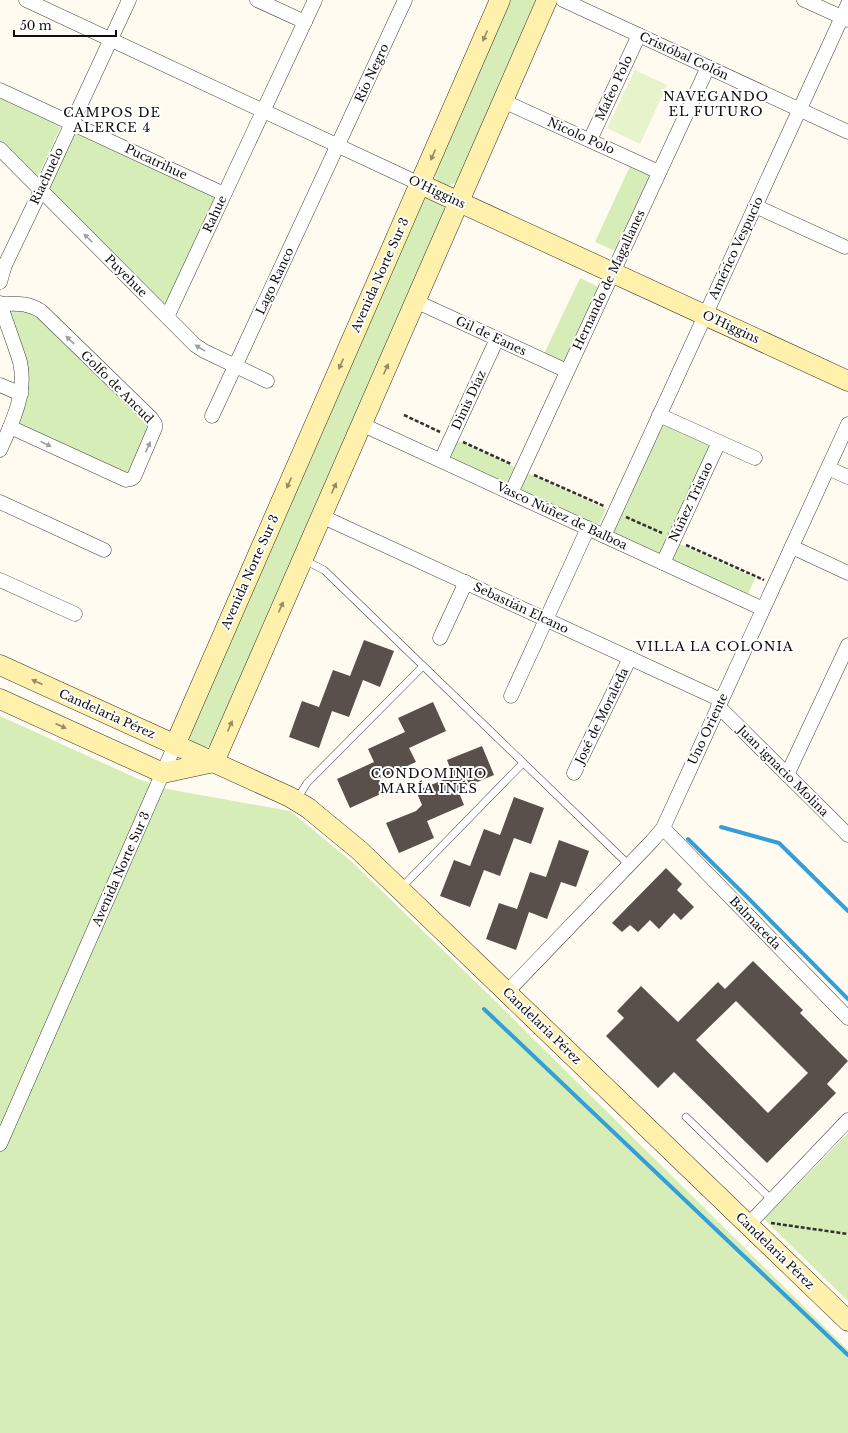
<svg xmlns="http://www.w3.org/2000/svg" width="848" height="1433" font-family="'Libre Baskerville',serif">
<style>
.green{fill:#d6edb8}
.pitch{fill:#e7f3ca}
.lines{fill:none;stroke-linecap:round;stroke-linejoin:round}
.stream{stroke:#349fd6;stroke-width:4}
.building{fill:#594f4b;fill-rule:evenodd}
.lane-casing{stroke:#424242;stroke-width:8}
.street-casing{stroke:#424242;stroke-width:15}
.secondary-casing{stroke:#313131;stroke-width:21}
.path{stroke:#313131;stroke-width:2.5;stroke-dasharray:4 2;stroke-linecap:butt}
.lane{stroke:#fff;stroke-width:7}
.street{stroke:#fff;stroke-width:14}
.secondary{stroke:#fff1ac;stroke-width:20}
.oneway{fill:#938b65}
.oneway2{fill:#9f9f9f}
.labels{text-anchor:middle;stroke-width:4;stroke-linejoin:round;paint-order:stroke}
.street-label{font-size:12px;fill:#0f0f0f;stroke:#fff}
.neighbourhood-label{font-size:13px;letter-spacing:1px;fill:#0f0f0f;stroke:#fff}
</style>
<rect width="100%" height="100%" fill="#fffbf1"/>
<!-- green -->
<g class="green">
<path d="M 507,0 L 538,0 L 459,181 C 447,188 438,187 434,173 Z"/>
<path d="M 0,95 L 59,124 L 60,128 L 39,174 L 36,176 L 32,175 L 0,142 Z"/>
<path d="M 77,133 L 215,197 L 215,202 L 169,301 L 163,304 L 50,191 L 50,187 L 73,136 Z"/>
<path d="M 631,164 L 650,175 L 618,252 L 595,242 Z"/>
<path d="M 427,195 L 444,206 L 445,211 L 212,745 L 203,748 L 191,743 L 188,735 L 418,203 Z"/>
<path d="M 580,278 L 601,288 L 563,363 L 543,356 Z"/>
<path d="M 8,309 L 29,309 L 150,426 L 130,471 L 127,473 L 21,427 L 20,422 L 27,393 Z"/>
<path d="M 664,423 L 708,441 L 711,448 L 661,555 L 614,534 L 614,530 L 661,425 Z"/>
<path d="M 454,439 L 519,469 L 507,485 L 449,457 Z"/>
<path d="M 525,472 L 606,509 L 600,523 L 596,525 L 519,489 Z"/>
<path d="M 676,542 L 755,578 L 747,597 L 672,560 Z"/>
<path d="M 0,716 L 136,778 L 167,789 L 290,811 L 351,861 L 488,994 L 848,1350 L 848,1433 L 0,1433 Z"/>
<path d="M 848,1133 L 848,1301 L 764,1219 Z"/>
</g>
<!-- pitch -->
<path class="pitch" d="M 635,70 L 667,85 L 640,144 L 607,128 Z"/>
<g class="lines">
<!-- stream -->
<g class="stream">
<path d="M 721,827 L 779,843 L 848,911"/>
<path d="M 688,839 L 748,898 L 848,999"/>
<path d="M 484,1009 L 848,1355"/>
</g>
</g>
<!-- building -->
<g class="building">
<path d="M 364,640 L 394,651 L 380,687 L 363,680 L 349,717 L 332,711 L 319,748 L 289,737 L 302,701 L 319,707 L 333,670 L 350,676 Z"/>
<path d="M 433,702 L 446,731 L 409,748 L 416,762 L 379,779 L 385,792 L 350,808 L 337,779 L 374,762 L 368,749 L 405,732 L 398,718 Z"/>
<path d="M 482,746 L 494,775 L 458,790 L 464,805 L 427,821 L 434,838 L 399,853 L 386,823 L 416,811 L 422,805 L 416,791 L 453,776 L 447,760 Z"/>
<path d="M 514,797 L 544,808 L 531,844 L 514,838 L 500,876 L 484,870 L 470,907 L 440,896 L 454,860 L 470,866 L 484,829 L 500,835 Z"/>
<path d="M 559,840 L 589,851 L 576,887 L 561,882 L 547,919 L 529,912 L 516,950 L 486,939 L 499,903 L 517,909 L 530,872 L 546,877 Z"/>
<path d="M 666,868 L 682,884 L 677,890 L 694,907 L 681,920 L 674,913 L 659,929 L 650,920 L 638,932 L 630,925 L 622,932 L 612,923 Z"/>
<path d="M 753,961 L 803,1010 L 800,1013 L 848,1061 L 827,1084 L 836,1093 L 767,1163 L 674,1072 L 658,1088 L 606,1036 L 624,1018 L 617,1011 L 641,986 L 678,1022 L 718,982 L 725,989 ZM 736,1001 L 808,1073 L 768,1113 L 696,1040 Z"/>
</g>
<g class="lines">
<defs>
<g id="lane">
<path d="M 304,560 L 324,570 L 629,865"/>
<path d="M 297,799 L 307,783 L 423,666"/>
<path d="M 400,889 L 523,763"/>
<path d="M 686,1117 L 772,1200"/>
</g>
<g id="street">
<path d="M 26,0 L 420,184"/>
<path d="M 257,0 L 305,22"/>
<path d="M 563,0 L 848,132"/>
<path d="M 804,0 L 848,20"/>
<path d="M 0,90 L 224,194"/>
<path d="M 503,101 L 659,172"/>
<path d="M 590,140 L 639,35"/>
<path d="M 0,149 L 195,345 L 204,351 L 267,381"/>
<path d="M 755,206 L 845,247"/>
<path d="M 0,282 L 5,265 L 41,190 L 129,0"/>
<path d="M 415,301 L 567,371"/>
<path d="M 0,303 C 6,323 14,342 20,362 C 27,393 12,423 0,450"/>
<path d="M 0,304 C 16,304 27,302 41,311 L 151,418 L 155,424 L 155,428 L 134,477 L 131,479 L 126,480 L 10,427"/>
<path d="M 167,317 L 315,0"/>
<path d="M 0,385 L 21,394"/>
<path d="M 659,415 L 755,458"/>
<path d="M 212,416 L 405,0"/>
<path d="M 361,424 L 763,609"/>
<path d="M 441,460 L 497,339"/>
<path d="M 828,468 L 848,477"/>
<path d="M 511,493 L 708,67"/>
<path d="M 0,502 L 104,550"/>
<path d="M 321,516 L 721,700"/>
<path d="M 604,536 L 848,4"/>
<path d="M 792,547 L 848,573"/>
<path d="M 663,563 L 719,442"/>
<path d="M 0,580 L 75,614"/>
<path d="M 440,638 L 466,582"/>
<path d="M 511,696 L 588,528"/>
<path d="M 718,706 L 848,835"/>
<path d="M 574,773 L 630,658"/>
<path d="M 787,775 L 848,645"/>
<path d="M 663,828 L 848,1018"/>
<path d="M 507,992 L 652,841 L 663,828 L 848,424"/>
<path d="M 0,1144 L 175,745"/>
<path d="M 748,1225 L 848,1120"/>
</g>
<g id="secondary">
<path d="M 420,184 L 848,381"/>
<path d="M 0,665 L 290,797 L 308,808 L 359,850 L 848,1321"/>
<path d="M 0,699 L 163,773 L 214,762 L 547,0"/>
<path d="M 175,745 L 500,0"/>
</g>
</defs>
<!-- lane casing -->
<use href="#lane" class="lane-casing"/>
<!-- street casing -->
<use href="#street" class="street-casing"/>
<!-- secondary casing -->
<use href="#secondary" class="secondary-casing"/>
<!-- path -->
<g class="path">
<path d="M 404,415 L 440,432"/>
<path d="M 463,442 L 511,464"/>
<path d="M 534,475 L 604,506"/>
<path d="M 626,517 L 662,533"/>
<path d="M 686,545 L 764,580"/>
<path d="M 771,1223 L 848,1234"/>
</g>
<!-- lane -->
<use href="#lane" class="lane"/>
<!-- street -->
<use href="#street" class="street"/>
<!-- secondary -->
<use href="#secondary" class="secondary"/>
</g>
<!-- one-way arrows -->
<defs><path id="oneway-solid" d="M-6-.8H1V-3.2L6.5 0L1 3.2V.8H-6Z"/></defs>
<g class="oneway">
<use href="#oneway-solid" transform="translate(485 36) rotate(114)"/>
<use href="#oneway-solid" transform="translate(433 155) rotate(114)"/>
<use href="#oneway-solid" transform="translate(341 364) rotate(114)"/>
<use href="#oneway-solid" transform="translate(386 369) rotate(-66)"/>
<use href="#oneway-solid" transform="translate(289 483) rotate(114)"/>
<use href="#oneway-solid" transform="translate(334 488) rotate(-66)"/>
<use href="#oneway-solid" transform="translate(281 607) rotate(-66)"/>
<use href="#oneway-solid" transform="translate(37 682) rotate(-156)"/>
<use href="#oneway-solid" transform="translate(61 726) rotate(24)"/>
<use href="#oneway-solid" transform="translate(230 726) rotate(-66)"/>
</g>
<g class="oneway2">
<use href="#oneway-solid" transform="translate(88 238) rotate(-135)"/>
<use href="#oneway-solid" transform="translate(70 340) rotate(-136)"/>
<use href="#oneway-solid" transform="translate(200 348) rotate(-148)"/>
<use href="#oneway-solid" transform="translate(46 444) rotate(25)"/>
<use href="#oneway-solid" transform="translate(148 447) rotate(-65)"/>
</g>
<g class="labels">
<!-- street labels -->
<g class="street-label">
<text transform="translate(684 56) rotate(25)" y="4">Cristóbal Colón</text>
<text transform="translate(372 73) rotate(-65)" y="4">Río Negro</text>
<text transform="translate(614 88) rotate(-65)" y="4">Mafeo Polo</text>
<text transform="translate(581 136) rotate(24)" y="4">Nicolo Polo</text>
<text transform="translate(156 162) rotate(25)" y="4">Pucatrihue</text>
<text transform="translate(47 176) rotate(-65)" y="4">Riachuelo</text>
<text transform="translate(437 192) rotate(25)" y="4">O'Higgins</text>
<text transform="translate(215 214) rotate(-65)" y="4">Rahue</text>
<text transform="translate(736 248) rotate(-65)" y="4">Américo Vespucio</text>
<text transform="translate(380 275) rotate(-66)" y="4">Avenida Norte Sur 3</text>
<text transform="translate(126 276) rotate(45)" y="4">Puyehue</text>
<text transform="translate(609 280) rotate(-65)" y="4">Hernando de Magallanes</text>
<text transform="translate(275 281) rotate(-65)" y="4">Lago Ranco</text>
<text transform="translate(731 327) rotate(25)" y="4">O'Higgins</text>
<text transform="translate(491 336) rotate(25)" y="4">Gil de Eanes</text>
<text transform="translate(117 387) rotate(45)" y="4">Golfo de Ancud</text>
<text transform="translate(469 400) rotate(-65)" y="4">Dinis Díaz</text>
<text transform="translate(691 502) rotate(-65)" y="4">Núñez Tristao</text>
<text transform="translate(562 516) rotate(25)" y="4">Vasco Núñez de Balboa</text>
<text transform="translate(250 572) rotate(-66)" y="4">Avenida Norte Sur 3</text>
<text transform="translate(521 608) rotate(25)" y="4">Sebastián Elcano</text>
<text transform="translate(107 714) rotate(24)" y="4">Candelaria Pérez</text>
<text transform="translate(602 716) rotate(-64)" y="4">José de Moraleda</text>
<text transform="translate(708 729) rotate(-65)" y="4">Uno Oriente</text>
<text transform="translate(783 771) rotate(45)" y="4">Juan ignacio Molina</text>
<text transform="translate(121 869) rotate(-66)" y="4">Avenida Norte Sur 3</text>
<text transform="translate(755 923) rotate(46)" y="4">Balmaceda</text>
<text transform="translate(542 1026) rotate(44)" y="4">Candelaria Pérez</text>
<text transform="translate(775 1251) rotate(44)" y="4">Candelaria Pérez</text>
</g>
<!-- neighbourhood labels -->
<g class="neighbourhood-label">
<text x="716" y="101">NAVEGANDO<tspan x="716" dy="15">EL FUTURO</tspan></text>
<text x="112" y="117">CAMPOS DE<tspan x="112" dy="15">ALERCE 4</tspan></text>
<text x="715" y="651">VILLA LA COLONIA</text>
<text x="429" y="778">CONDOMINIO<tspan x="429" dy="15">MARÍA INÉS</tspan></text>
</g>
</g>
<!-- scale -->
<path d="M14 30v6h102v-6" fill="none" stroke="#0f0f0f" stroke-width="2"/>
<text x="20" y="30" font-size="12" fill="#0f0f0f" stroke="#ffffff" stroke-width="3" paint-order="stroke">50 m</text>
</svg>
